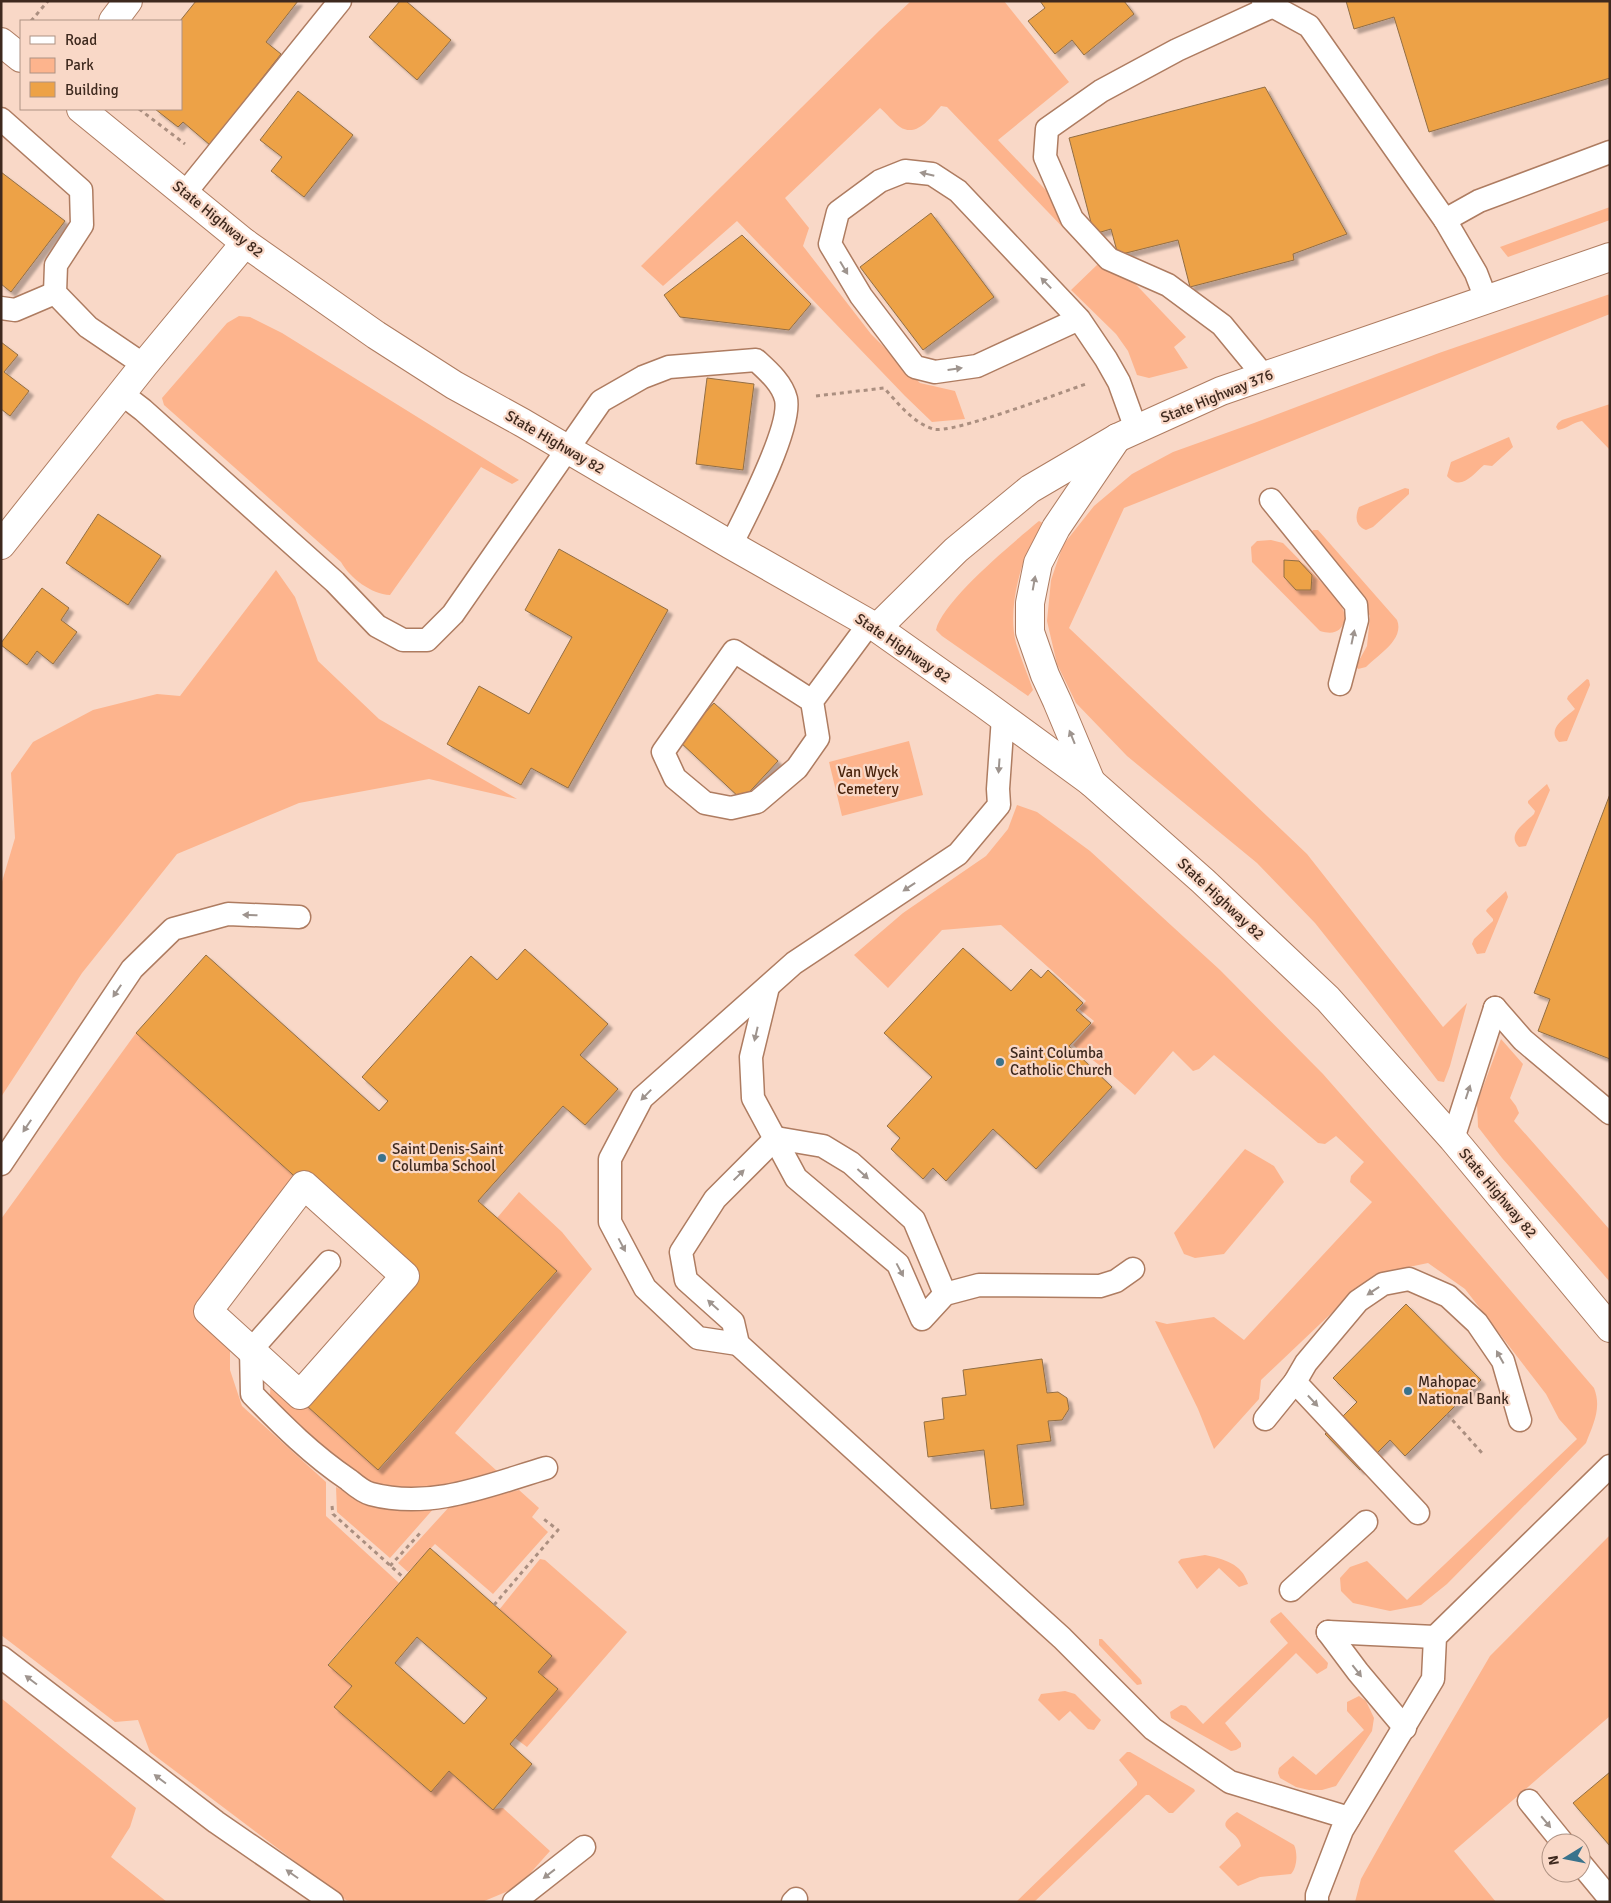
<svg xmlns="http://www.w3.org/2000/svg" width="1611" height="1903" font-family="Signika,sans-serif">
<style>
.green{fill:#fdb48d}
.building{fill:#eda246;stroke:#926e45;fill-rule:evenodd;filter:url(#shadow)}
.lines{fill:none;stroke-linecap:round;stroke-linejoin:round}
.service-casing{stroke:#ae7c61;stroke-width:25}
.pedestrian-casing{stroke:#ae7c61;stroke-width:30}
.minor-casing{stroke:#ae7c61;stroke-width:30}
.tertiary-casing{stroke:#ae7c61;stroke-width:30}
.secondary-casing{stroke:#ae7c61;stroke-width:30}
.path{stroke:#ab8f80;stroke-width:3;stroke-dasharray:4 4;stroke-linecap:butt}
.service{stroke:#fff;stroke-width:22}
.pedestrian{stroke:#fff;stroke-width:28}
.minor{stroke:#fff;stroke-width:28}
.tertiary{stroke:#fff;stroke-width:28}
.secondary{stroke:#fff;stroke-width:28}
.oneway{fill:#9e948e}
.poi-dot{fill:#3a738c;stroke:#f9d8c7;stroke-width:2}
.labels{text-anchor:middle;stroke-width:4.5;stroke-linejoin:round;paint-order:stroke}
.street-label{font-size:15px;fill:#3e291e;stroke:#f9d8c7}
.park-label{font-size:15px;fill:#49230c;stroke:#f9d8c7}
.poi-label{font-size:15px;fill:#3e291e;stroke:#f9d8c7;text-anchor:start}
</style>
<defs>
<filter id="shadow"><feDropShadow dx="4.5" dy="4.5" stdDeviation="1" flood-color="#0004"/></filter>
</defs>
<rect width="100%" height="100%" fill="#f9d8c7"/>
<!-- green -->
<g class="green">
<path d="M 911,1 L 1004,1 L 1069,82 L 998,140 L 1186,337 L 1174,347 L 1188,368 L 1149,378 L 1137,375 L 1128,351 L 1116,334 L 1071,290 L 1098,264 L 947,107 L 941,106 C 931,117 917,138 900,127 C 893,122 887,114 880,108 L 785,198 L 809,228 L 803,246 L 871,334 L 920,383 L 955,391 L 965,419 L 932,422 L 905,396 L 737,221 L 663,286 L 641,266 L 880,30 Z"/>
<path d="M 1610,207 L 1610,220 L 1508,257 L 1500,247 Z"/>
<path d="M 1610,294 L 1610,314 L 1124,508 L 1069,628 L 1307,854 L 1443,1027 L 1467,1003 L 1450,1066 L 1444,1082 L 1438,1081 L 1366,987 L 1315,923 L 1257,863 L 1127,756 L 1076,703 L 1057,664 L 1047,621 L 1051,580 L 1063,545 L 1094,506 L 1132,474 L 1173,452 L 1254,423 L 1439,353 Z"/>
<path d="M 239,316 L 250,317 L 282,333 L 519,480 L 512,484 L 481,467 L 390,595 C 371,594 350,578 341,562 L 164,405 L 162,398 L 227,323 Z"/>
<path d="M 1610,404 L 1610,450 L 1582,421 C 1573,422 1567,429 1558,430 L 1556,427 L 1558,423 L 1562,420 Z"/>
<path d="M 1509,437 L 1513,447 L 1492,466 L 1484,465 C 1472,475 1461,492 1447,476 L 1451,462 Z"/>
<path d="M 1405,488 L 1409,489 L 1409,494 L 1373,527 L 1366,530 C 1355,526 1355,516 1359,507 Z"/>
<path d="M 1039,521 L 1043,523 C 1039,535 1030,545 1025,557 C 1016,583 1009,616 1016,643 C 1021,659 1028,675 1033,690 L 1028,696 L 942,636 L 936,630 C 942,601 1015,541 1039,521 Z"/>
<path d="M 1313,530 L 1318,530 L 1397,620 C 1405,639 1378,655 1366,667 L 1358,669 L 1356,666 L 1367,646 L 1370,616 L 1365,606 L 1310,535 Z"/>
<path d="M 1271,540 L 1283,543 L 1329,590 L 1342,607 L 1346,618 C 1341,632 1334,635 1320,631 L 1252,562 L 1251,547 L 1257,541 Z"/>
<path d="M 276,570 L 295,597 L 318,661 L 379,719 L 517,799 L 429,779 L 299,803 L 177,854 L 82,973 L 1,1097 L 1,885 L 15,838 L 11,773 L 33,742 L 93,710 L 157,694 L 180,696 Z"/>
<path d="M 1587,679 L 1589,680 L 1590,685 L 1567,741 L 1559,742 C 1546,729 1565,718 1575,709 L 1567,699 L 1568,696 Z"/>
<path d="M 909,741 L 923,795 L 842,816 L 829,762 Z"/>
<path d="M 1547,784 L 1550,790 L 1526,846 L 1519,847 C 1506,834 1525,823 1534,814 L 1535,811 L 1528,803 L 1528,801 Z"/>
<path d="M 1017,805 L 1037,812 L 1090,851 L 1220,970 L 1323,1074 L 1417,1181 L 1594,1388 C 1602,1408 1593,1425 1586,1443 L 1447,1584 L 1421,1605 L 1390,1611 L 1353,1603 L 1341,1591 L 1340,1578 L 1350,1567 L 1367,1561 L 1407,1600 L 1577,1439 L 1559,1419 L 1546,1394 L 1465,1289 L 1428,1263 L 1385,1272 L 1359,1287 L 1261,1380 L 1259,1399 L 1214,1449 L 1198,1409 L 1155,1321 L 1167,1324 L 1214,1317 L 1244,1340 L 1372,1202 L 1350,1182 L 1351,1176 L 1364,1162 L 1336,1136 L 1325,1144 L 1318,1143 L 1214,1055 L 1199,1069 L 1193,1071 L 1173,1051 L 1135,1095 L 1111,1074 L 1073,1045 L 1094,1021 L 1079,1009 L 1086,1001 L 1001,925 L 942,930 L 888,988 L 854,955 L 903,913 L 986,856 L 1008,829 Z"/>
<path d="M 1506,891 L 1508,897 L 1485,953 L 1477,954 L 1472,944 L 1474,939 L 1493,921 L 1493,919 L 1486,911 L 1487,909 Z"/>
<path d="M 136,1033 L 304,1185 L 208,1311 L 230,1346 L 230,1370 L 242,1406 L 326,1482 L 326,1516 L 399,1583 L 328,1664 L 352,1686 L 334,1707 L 431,1792 L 449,1771 L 493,1809 L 503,1808 L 550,1851 L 518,1887 L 482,1902 L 352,1902 L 346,1900 L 150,1752 L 138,1720 L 115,1722 L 1,1635 L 1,1219 Z"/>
<path d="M 1501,1039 L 1523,1064 L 1510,1098 L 1516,1106 L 1519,1113 L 1514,1121 L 1610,1230 L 1610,1282 L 1502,1158 L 1478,1127 L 1477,1103 Z"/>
<path d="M 1245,1149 L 1274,1166 L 1284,1182 L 1224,1254 L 1195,1258 L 1184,1254 L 1174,1233 Z"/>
<path d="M 519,1192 L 562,1232 L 592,1269 L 455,1433 L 497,1471 L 470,1482 L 418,1489 L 372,1484 L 309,1435 L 270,1396 L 271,1369 L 298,1397 L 379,1470 L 557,1272 L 497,1218 Z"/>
<path d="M 336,1487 L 371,1504 L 435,1507 L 390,1558 L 337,1512 Z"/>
<path d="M 519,1490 L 539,1508 L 532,1517 L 548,1532 L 493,1594 L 435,1544 L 408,1572 L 398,1563 L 450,1506 Z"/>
<path d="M 1610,1535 L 1610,1716 L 1454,1851 L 1496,1902 L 1355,1902 L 1361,1879 L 1390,1827 L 1490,1656 Z"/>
<path d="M 1205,1555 C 1223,1559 1242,1563 1248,1584 L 1239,1587 L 1219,1568 L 1197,1589 L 1178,1562 L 1181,1559 Z"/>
<path d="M 540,1559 L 545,1560 L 627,1632 L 527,1747 L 515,1738 L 538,1672 L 499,1610 Z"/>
<path d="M 1281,1612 L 1328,1663 L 1327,1668 L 1317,1674 L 1296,1653 L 1225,1723 L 1241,1743 L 1241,1747 L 1236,1750 L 1231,1751 L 1171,1718 L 1170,1712 L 1181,1705 L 1186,1706 L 1203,1724 L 1288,1643 L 1270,1622 L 1271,1619 Z"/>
<path d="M 1099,1639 L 1102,1639 L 1141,1680 L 1142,1684 L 1137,1685 L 1099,1645 Z"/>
<path d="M 1065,1691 L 1075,1694 L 1101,1720 L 1094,1730 L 1088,1729 L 1070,1711 L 1059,1721 L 1038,1700 L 1041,1694 Z"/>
<path d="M 1359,1696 L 1366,1701 L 1374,1718 L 1372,1731 L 1336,1786 L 1322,1790 L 1309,1790 L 1296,1787 L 1280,1778 L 1278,1773 L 1279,1768 L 1293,1756 L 1316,1775 L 1364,1730 L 1347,1711 L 1347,1702 Z"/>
<path d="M 1,1698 L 136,1808 L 130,1827 L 111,1857 L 167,1902 L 1,1902 Z"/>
<path d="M 1127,1752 L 1130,1752 L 1194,1789 L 1195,1791 L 1173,1813 L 1169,1813 L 1149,1795 L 1146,1795 L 1034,1902 L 1016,1902 L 1137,1785 L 1137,1782 L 1119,1760 Z"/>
<path d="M 1237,1812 L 1294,1845 C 1298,1853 1297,1868 1291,1874 L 1260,1877 L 1238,1886 L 1219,1867 L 1241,1846 C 1238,1828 1210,1830 1237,1812 Z"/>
</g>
<!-- building -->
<g class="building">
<path d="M 196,1 L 298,1 L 266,42 L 281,54 L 210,145 L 183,122 L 178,127 L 155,109 L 181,109 L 180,21 Z"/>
<path d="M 400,1 L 406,1 L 451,40 L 417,80 L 369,37 Z"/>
<path d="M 1040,1 L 1124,1 L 1134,14 L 1084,55 L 1072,40 L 1055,54 L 1028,21 L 1045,8 Z"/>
<path d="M 1346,1 L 1610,1 L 1610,78 L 1429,132 L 1394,17 L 1354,29 Z"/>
<path d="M 1265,87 L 1347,234 L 1293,254 L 1294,260 L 1190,287 L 1178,240 L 1118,255 L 1111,229 L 1094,234 L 1069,138 Z"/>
<path d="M 298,91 L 353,135 L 304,197 L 271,171 L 282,157 L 260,140 Z"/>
<path d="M 1,172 L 65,221 L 11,292 L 1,284 Z"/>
<path d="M 931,213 L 994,297 L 923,350 L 860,267 Z"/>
<path d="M 742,235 L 811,304 L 789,330 L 680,317 L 664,295 Z"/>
<path d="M 1,342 L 18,355 L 4,372 L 29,391 L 10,416 L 1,409 Z"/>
<path d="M 707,378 L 754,384 L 743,470 L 696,464 Z"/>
<path d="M 98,514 L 161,556 L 128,605 L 66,563 Z"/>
<path d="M 559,549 L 668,610 L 568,788 L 531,768 L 521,785 L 447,744 L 479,686 L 529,714 L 572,637 L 525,610 Z"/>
<path d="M 1284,560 L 1299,561 L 1312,575 L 1311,590 L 1296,590 L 1284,577 Z"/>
<path d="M 42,588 L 69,608 L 61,620 L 77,632 L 53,664 L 37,651 L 27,665 L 1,645 L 1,643 Z"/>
<path d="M 714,703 L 778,761 L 742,800 L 679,741 Z"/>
<path d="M 1610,794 L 1610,1059 L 1538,1031 L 1550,999 L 1534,993 Z"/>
<path d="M 963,948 L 1011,991 L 1031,969 L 1041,978 L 1048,970 L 1083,1003 L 1076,1010 L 1091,1023 L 1069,1046 L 1112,1087 L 1036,1169 L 993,1129 L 946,1181 L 933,1168 L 923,1179 L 891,1149 L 900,1138 L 887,1126 L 932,1077 L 884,1033 Z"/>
<path d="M 525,949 L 608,1024 L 580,1055 L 618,1089 L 585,1125 L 563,1106 L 478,1201 L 557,1271 L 378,1470 L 297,1397 L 405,1276 L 136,1033 L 206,955 L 379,1111 L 388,1101 L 362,1077 L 471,956 L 497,980 Z"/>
<path d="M 1406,1304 L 1481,1380 L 1405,1456 L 1390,1440 L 1360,1470 L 1325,1434 L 1357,1402 L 1333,1378 Z"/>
<path d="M 1042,1359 L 1047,1393 L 1058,1392 L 1067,1398 L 1069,1409 L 1062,1420 L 1048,1421 L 1051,1441 L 1017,1445 L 1024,1505 L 991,1509 L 984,1450 L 928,1457 L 924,1422 L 944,1419 L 942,1398 L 966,1395 L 963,1370 Z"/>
<path d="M 430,1548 L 552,1656 L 538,1672 L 558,1689 L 510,1744 L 532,1764 L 493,1810 L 449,1771 L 431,1792 L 334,1707 L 352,1686 L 328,1665 ZM 417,1637 L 487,1698 L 464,1724 L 395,1663 Z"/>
<path d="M 1610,1772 L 1610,1846 L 1573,1803 Z"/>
</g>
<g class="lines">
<defs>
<g id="service">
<path d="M 1263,1 L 1309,26 L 1445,220 L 1479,201 L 1610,152"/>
<path d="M 1,119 L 81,190 L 82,225 L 56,265 L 55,293 L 88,327 L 144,365"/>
<path d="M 185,193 L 340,1"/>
<path d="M 1445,220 L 1476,273 L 1486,299"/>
<path d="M 1,308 L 15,310 L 55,293"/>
<path d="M 1079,319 L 977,366 L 935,372 L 915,367 L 861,296 L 830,244 L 838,212 L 880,181 L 905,171 L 932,174 L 958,191 L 1079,319 L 1106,359 L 1119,382 L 1136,429"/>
<path d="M 1264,376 L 1222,325 L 1168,285 L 1109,259 L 1072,219 L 1045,157 L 1047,129 L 1101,91 L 1177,50 L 1273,6"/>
<path d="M 121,393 L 143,410 L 335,582 L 377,626 L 403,640 L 427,640 L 453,614 L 601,401 L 643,377 L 669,367 L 756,360 C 768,371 782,383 786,399 C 792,428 745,517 731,545"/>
<path d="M 1271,500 L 1356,605 L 1357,620 L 1340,684"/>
<path d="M 812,701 L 818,738 L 797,768 L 757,802 L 731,808 L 705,803 L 675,778 L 663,752 L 734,651 L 812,701 L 869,624"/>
<path d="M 768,987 L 751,1057 L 753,1098 L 796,1178 L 898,1264 L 922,1319 L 945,1294 L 979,1285 L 1100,1286 L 1116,1281 L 1133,1269"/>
<path d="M 1495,1008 L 1523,1040 L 1610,1113"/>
<path d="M 776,1138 L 715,1199 L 681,1252 L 686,1280 L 733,1322 L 738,1344 L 1062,1638 L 1153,1729 L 1230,1782 L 1349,1818"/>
<path d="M 776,1138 L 823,1146 L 851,1163 L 914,1220 L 945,1294"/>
<path d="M 1453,1139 L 1495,1008"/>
<path d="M 1,1164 L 132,969 L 173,929 L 228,914 L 299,917"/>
<path d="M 329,1262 L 251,1350 L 252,1394 C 282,1425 312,1455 349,1480 C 355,1485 363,1492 371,1494 C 431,1510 489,1485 546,1468"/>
<path d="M 738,1344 L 698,1338 L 645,1288 L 610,1222 L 610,1159 L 642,1098 L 794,963 L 958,854 L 999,805 L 998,789 L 1003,717"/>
<path d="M 1265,1419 L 1295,1382"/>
<path d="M 1418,1513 L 1295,1382 L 1306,1363 L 1358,1301 L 1383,1284 L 1409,1279 L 1448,1296 L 1477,1323 L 1503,1361 L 1520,1420"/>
<path d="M 1291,1590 L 1366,1522"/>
<path d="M 1328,1632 L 1358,1672 L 1405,1728"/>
<path d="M 1328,1632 L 1435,1637"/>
<path d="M 1,1657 L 216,1822 L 332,1902"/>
<path d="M 1529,1801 L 1563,1843"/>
<path d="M 1581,1864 L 1605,1893"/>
<path d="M 514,1902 L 584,1847"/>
<path d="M 793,1902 L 796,1899"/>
<path d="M 1317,1902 L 1317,1895 L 1342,1830 L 1433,1679 L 1435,1637 L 1610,1466"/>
</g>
<path id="pedestrian" d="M 304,1185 L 405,1276 L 300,1395 L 208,1311 Z"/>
<path id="minor" d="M 113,21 L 128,1"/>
<path id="tertiary" d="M 1091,782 L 1057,701 L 1045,675 L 1030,632 L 1030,603 L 1038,563 L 1056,528 L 1117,438"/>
<g id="secondary">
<path d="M 1,42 L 21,58"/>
<path d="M 81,109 L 245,243 L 376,335 L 454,385 L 523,423 L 731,545 L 877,628 L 983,703 L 1091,782 L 1203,881 L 1328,999 L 1453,1139 L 1610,1328"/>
<path d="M 1,545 L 144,365 L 245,243"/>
<path d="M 877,628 L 956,550 L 1030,489 L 1117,438 L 1221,391 L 1610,257"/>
</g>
</defs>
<!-- service casing -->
<use href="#service" class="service-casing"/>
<!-- pedestrian casing -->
<use href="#pedestrian" class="pedestrian-casing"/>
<!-- minor casing -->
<use href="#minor" class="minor-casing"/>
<!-- tertiary casing -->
<use href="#tertiary" class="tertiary-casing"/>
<!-- secondary casing -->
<use href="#secondary" class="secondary-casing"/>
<!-- path -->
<g class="path">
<path d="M 31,21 L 48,1"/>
<path d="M 139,109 L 185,144"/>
<path d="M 816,396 L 884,388 C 898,403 912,422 933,429 C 950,435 1062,392 1086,384"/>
<path d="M 1447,1414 L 1483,1454"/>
<path d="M 332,1506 L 333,1514 L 404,1578"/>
<path d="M 390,1566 L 422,1531"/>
<path d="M 494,1605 L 558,1530 L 541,1517"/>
</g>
<!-- service -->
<use href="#service" class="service"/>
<!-- pedestrian -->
<use href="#pedestrian" class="pedestrian"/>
<!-- minor -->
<use href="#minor" class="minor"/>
<!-- tertiary -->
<use href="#tertiary" class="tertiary"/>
<!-- secondary -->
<use href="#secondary" class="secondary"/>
</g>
<!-- one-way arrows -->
<defs><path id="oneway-solid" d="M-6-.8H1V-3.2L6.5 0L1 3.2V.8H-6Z" transform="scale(1.25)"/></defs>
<g class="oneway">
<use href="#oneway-solid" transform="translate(927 174) rotate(-167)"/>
<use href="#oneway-solid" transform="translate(844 268) rotate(59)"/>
<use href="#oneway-solid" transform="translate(1046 283) rotate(-134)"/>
<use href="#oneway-solid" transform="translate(955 369) rotate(-8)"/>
<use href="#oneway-solid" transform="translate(1034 583) rotate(-80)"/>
<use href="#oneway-solid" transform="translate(1353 637) rotate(-78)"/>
<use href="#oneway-solid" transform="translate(1072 737) rotate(-112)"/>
<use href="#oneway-solid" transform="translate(999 766) rotate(94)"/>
<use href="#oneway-solid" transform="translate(909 887) rotate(146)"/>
<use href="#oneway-solid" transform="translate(250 915) rotate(-178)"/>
<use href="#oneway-solid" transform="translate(117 991) rotate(124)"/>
<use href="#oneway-solid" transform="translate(756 1034) rotate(103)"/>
<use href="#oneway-solid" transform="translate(1468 1092) rotate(-72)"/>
<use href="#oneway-solid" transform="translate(646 1095) rotate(134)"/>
<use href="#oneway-solid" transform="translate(27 1126) rotate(124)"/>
<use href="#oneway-solid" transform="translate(863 1174) rotate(42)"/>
<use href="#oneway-solid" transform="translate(739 1175) rotate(-44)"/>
<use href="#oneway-solid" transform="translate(622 1245) rotate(62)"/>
<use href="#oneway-solid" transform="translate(900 1270) rotate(62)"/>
<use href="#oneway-solid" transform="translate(1373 1291) rotate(146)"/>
<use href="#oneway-solid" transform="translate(713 1305) rotate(-138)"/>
<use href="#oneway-solid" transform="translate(1500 1357) rotate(-119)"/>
<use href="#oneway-solid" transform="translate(1313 1401) rotate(47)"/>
<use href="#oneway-solid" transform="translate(1357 1671) rotate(52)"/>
<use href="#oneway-solid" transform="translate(31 1680) rotate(-143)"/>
<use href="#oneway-solid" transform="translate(160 1779) rotate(-143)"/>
<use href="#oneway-solid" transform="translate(1546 1822) rotate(50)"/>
<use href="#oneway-solid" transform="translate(292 1874) rotate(-145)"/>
<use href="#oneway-solid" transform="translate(549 1874) rotate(142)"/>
</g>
<!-- markers -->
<g class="poi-dot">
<circle cx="1000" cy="1062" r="5"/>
<circle cx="382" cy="1158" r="5"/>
<circle cx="1408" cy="1391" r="5"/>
</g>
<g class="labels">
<!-- street labels -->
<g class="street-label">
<text transform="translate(218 219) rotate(39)" y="5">State Highway 82</text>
<text transform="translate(1217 396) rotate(-22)" y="5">State Highway 376</text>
<text transform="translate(555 442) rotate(30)" y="5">State Highway 82</text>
<text transform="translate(903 648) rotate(34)" y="5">State Highway 82</text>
<text transform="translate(1221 899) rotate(43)" y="5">State Highway 82</text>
<text transform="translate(1498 1193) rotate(50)" y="5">State Highway 82</text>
</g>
<!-- park labels -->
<g class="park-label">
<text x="868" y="777">Van Wyck<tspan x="868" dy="17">Cemetery</tspan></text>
</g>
<!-- poi labels -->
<g class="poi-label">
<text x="1010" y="1058">Saint Columba<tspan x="1010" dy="17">Catholic Church</tspan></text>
<text x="392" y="1154">Saint Denis-Saint<tspan x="392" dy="17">Columba School</tspan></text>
<text x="1418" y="1387">Mahopac<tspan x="1418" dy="17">National Bank</tspan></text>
</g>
</g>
<!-- border -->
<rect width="1611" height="1903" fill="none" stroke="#3e291e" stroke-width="5"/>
<!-- legend -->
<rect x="20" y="20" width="162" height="90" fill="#f9d8c7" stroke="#ae9283"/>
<rect x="30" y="36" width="25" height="8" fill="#ffffff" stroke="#ae9283"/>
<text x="65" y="45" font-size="15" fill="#3e291e">Road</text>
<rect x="30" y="58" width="25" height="15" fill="#fdb48d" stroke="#ae9283"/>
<text x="65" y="70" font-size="15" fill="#3e291e">Park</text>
<rect x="30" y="82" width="25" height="15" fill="#eda246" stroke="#ae9283"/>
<text x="65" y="95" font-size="15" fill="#3e291e">Building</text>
<!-- north arrow -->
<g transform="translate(1566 1858) rotate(260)"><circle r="24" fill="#f9d8c7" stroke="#ae9283"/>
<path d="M0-4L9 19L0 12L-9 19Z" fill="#3a738c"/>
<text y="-8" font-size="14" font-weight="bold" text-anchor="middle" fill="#3e291e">N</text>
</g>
</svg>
